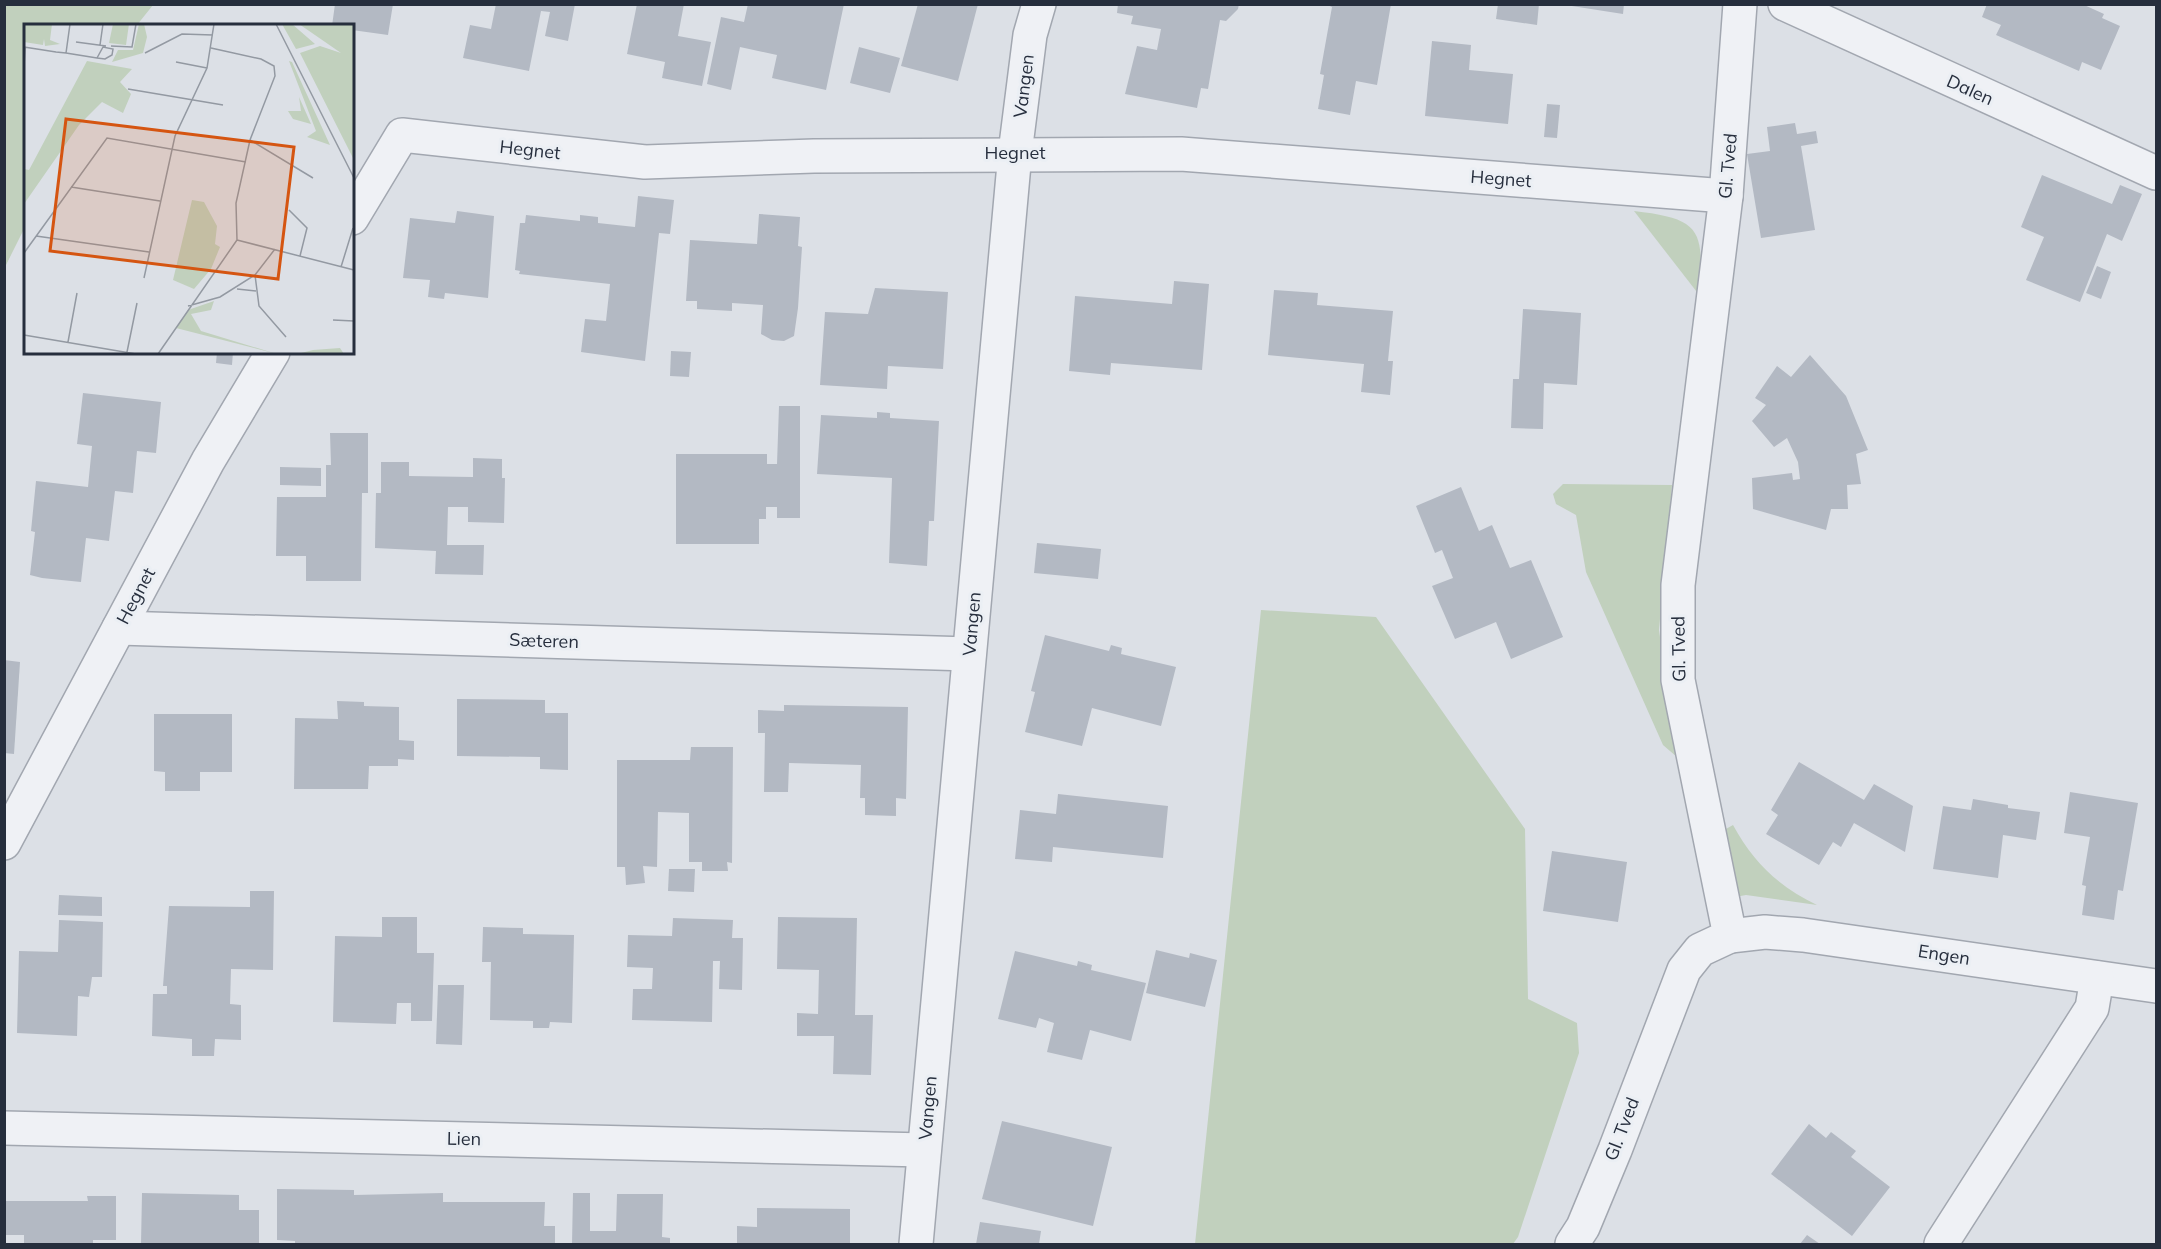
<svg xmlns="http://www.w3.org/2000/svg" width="2161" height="1249" font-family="Mulish,sans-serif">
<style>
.green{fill:#c1d0bd}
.building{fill:#b3b9c3}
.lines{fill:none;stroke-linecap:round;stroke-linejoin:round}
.minor-casing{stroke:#a2a7b0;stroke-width:36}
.minor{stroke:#eff1f5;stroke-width:33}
.labels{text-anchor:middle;stroke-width:6;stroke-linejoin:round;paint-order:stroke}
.street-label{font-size:18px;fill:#262e3d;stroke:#ebeff4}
.inset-road{fill:none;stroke:#9399a2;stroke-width:1.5}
.view{fill:#d55511;fill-opacity:0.15;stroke:#d55511;stroke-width:3}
.inset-edge{fill:none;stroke:#262e3d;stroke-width:3}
</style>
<rect width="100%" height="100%" fill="#dce0e6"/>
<!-- green -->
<g class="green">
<path d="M 5,4 L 153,5 L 137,25 L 26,26 L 25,227 L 5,267 Z"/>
<path d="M 1634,211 C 1703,219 1703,230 1700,296 Z"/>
<path d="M 1563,484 L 1672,485 L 1659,630 L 1677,757 L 1663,745 L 1586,572 L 1576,515 L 1556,504 L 1553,494 Z"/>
<path d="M 1261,610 L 1376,617 L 1525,829 L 1528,999 L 1577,1023 L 1579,1053 L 1518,1237 L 1513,1244 L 1195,1244 Z"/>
<path d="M 1733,825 C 1753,862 1779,887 1817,905 L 1746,895 L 1735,897 L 1717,834 Z"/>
</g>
<!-- building -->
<g class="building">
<path d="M 335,4 L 393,4 L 388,35 L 352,30 L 352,26 L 332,26 Z"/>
<path d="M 496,4 L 575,4 L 568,41 L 545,36 L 550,12 L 541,11 L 529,71 L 463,58 L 470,25 L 491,29 Z"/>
<path d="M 637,4 L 684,4 L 678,36 L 711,42 L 702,86 L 662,78 L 665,62 L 627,54 Z"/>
<path d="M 748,4 L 844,4 L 826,90 L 772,78 L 777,55 L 740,47 L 731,90 L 707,84 L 721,17 L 744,22 Z"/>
<path d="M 918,4 L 978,4 L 958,81 L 901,66 Z"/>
<path d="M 1118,4 L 1239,4 L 1238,9 L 1226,21 L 1220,20 L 1208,89 L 1201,88 L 1197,108 L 1125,94 L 1137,46 L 1157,50 L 1161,29 L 1131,24 L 1133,16 L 1117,13 Z"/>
<path d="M 1325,4 L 1391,4 L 1377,85 L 1356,81 L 1350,115 L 1318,109 L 1324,75 L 1320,74 L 1332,7 Z"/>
<path d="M 1498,4 L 1539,4 L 1537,25 L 1496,19 Z"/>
<path d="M 1559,4 L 1624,4 L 1623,14 Z"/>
<path d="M 1987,4 L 2082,4 L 2104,14 L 2102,18 L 2120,26 L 2101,70 L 2082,62 L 2079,71 L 1996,35 L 2001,25 L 1982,17 Z"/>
<path d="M 1432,41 L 1471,45 L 1469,70 L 1513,74 L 1508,124 L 1425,116 Z"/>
<path d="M 859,47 L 900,58 L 890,93 L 850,83 Z"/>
<path d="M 1547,104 L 1560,105 L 1557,138 L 1544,137 Z"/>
<path d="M 1795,123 L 1797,134 L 1816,131 L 1818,143 L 1801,146 L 1815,230 L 1761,238 L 1747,154 L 1770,151 L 1767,127 Z"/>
<path d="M 2042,175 L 2112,204 L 2120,185 L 2142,194 L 2122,241 L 2107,234 L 2080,302 L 2026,280 L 2044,237 L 2021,227 Z"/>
<path d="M 638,196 L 674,200 L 670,234 L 659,233 L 645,361 L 581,352 L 585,319 L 606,321 L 610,284 L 519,274 L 520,271 L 515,270 L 520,223 L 525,223 L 526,215 L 580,221 L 580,215 L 598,217 L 598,223 L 635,227 Z"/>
<path d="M 457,211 L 494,216 L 488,298 L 445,293 L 444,299 L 428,297 L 430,280 L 403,278 L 410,218 L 455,223 Z"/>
<path d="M 759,214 L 800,217 L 798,246 L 802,247 L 798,308 L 794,336 L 784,341 L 772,340 L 761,334 L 763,305 L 732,303 L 732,311 L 697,309 L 697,301 L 686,301 L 690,240 L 757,244 Z"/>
<path d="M 2097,266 L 2111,272 L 2101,299 L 2086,293 Z"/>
<path d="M 1174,281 L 1209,284 L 1202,370 L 1111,363 L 1110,375 L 1069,371 L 1075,296 L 1172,304 Z"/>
<path d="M 875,288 L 948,292 L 943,369 L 888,366 L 887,389 L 820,385 L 825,312 L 868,314 Z"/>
<path d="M 1274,290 L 1318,293 L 1317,305 L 1393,311 L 1388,361 L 1393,361 L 1390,395 L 1361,392 L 1364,364 L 1268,355 Z"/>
<path d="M 1523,309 L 1581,313 L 1577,385 L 1544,383 L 1543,429 L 1511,428 L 1513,379 L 1519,379 Z"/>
<path d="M 671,351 L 691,352 L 689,377 L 670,376 Z"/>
<path d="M 217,352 L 233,352 L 232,365 L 216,363 Z"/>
<path d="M 1810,355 L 1846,396 L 1868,450 L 1856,454 L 1861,484 L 1847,485 L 1848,509 L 1831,509 L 1826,530 L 1753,509 L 1752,478 L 1792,473 L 1793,480 L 1800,479 L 1798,462 L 1787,438 L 1774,447 L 1752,421 L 1766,405 L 1755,398 L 1777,366 L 1791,377 Z"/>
<path d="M 83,393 L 161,402 L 156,453 L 137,451 L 133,493 L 115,491 L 109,541 L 86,538 L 81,582 L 42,578 L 30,575 L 35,532 L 31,531 L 36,481 L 88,487 L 92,446 L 77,444 Z"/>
<path d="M 779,406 L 800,406 L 800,518 L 777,518 L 777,507 L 766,507 L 766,519 L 759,519 L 759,544 L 676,544 L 676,454 L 767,454 L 767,464 L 777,464 Z"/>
<path d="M 877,412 L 890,413 L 890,418 L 939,421 L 934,521 L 929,521 L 927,566 L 889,563 L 892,478 L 817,474 L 821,415 L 877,418 Z"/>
<path d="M 330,433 L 368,433 L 368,493 L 362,493 L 361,581 L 306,581 L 306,556 L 276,556 L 277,497 L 326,497 L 326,465 L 331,465 Z"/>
<path d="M 473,458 L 502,459 L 502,478 L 505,478 L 504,523 L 468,522 L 468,507 L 448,507 L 447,545 L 484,545 L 483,575 L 435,574 L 436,551 L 375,548 L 376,493 L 381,493 L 381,462 L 409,462 L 409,476 L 473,477 Z"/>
<path d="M 280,467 L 321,468 L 321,486 L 280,485 Z"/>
<path d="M 1461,487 L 1479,531 L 1492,525 L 1510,568 L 1531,560 L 1563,637 L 1511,659 L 1496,622 L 1455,639 L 1432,586 L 1453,578 L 1442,550 L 1435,553 L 1416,506 Z"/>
<path d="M 1037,543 L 1101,549 L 1098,579 L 1034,573 Z"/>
<path d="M 1045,635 L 1109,651 L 1111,645 L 1122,648 L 1121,654 L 1176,667 L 1161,726 L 1092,708 L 1082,746 L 1025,732 L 1035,692 L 1031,691 Z"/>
<path d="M 4,660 L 20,662 L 14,754 L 4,753 Z"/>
<path d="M 457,699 L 545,700 L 545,713 L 568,713 L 568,770 L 540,769 L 540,757 L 457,756 Z"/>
<path d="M 337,701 L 364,702 L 364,706 L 399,707 L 399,740 L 414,741 L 414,760 L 398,759 L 398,766 L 369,766 L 368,789 L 294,789 L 295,718 L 338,719 Z"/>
<path d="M 784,705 L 908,707 L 906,799 L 896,798 L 896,816 L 865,815 L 865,798 L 860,798 L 861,765 L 789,763 L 788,792 L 764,792 L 765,733 L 758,733 L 758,710 L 784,711 Z"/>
<path d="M 154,714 L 232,714 L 232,772 L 200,772 L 200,791 L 165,791 L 165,772 L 154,771 Z"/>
<path d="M 691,747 L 733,747 L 732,863 L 727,862 L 728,871 L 702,871 L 702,862 L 689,862 L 689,813 L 658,812 L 657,867 L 643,866 L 645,883 L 626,885 L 625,867 L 617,867 L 617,760 L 690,760 Z"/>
<path d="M 1799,762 L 1864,800 L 1874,784 L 1913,806 L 1905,852 L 1854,823 L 1841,847 L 1833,842 L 1819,865 L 1766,834 L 1778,815 L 1771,810 Z"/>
<path d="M 2070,792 L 2138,803 L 2123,891 L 2118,890 L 2114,920 L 2082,915 L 2086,886 L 2082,885 L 2090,837 L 2064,833 Z"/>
<path d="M 1058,794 L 1168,806 L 1163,858 L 1053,847 L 1052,862 L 1015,859 L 1020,810 L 1056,814 Z"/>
<path d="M 1973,799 L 2008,805 L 2008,808 L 2040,812 L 2036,840 L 2003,835 L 1998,878 L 1933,869 L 1943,806 L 1971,810 Z"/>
<path d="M 1552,851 L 1627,862 L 1618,922 L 1543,911 Z"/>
<path d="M 669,869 L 695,869 L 694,892 L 668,891 Z"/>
<path d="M 250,891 L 274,891 L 273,970 L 231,969 L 230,1004 L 241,1005 L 241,1040 L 215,1039 L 214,1056 L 192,1056 L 192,1039 L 152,1036 L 153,994 L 167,994 L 167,986 L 163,986 L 169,906 L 250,907 Z"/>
<path d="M 59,895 L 102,897 L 102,916 L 58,915 Z"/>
<path d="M 382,917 L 417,917 L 417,953 L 434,953 L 432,1021 L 411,1021 L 411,1003 L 397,1003 L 396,1024 L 333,1022 L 335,936 L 382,937 Z"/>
<path d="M 778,917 L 857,918 L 855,1015 L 873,1015 L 871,1075 L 833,1074 L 834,1036 L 797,1036 L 797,1013 L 818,1014 L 819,970 L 777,969 Z"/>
<path d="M 673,918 L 733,920 L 732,938 L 743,938 L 742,990 L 719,989 L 720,961 L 713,961 L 712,1022 L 632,1020 L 633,989 L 652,989 L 653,968 L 627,967 L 628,935 L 672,936 Z"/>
<path d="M 59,920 L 103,922 L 102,977 L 92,977 L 89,997 L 78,996 L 77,1036 L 17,1033 L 19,951 L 58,952 Z"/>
<path d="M 483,927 L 523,928 L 523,934 L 574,935 L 572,1023 L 550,1022 L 549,1028 L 533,1028 L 533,1021 L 490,1020 L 491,962 L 482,962 Z"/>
<path d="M 1156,950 L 1189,958 L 1190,953 L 1217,960 L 1205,1007 L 1146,993 Z"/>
<path d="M 1015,951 L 1077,966 L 1078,961 L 1092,965 L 1091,970 L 1146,983 L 1131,1041 L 1090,1030 L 1082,1060 L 1047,1052 L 1054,1023 L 1039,1018 L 1036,1028 L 998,1019 Z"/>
<path d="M 438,985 L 464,985 L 462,1045 L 436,1044 Z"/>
<path d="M 1002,1121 L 1112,1147 L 1093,1226 L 982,1199 Z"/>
<path d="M 1809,1124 L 1826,1138 L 1831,1132 L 1856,1151 L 1851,1157 L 1890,1187 L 1852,1236 L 1771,1174 Z"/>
<path d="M 277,1189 L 354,1190 L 354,1195 L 443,1193 L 443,1202 L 545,1202 L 544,1226 L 555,1226 L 555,1244 L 295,1244 L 295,1241 L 277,1240 Z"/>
<path d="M 142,1193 L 239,1195 L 239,1210 L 259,1210 L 259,1244 L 141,1244 Z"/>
<path d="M 573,1193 L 590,1193 L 590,1231 L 616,1231 L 617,1194 L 663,1194 L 662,1237 L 670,1238 L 670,1244 L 572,1244 Z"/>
<path d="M 87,1196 L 116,1196 L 116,1240 L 93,1240 L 93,1244 L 24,1244 L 24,1235 L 4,1235 L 4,1201 L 88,1201 Z"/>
<path d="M 757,1208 L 850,1209 L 850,1244 L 737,1244 L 737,1226 L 757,1227 Z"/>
<path d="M 980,1222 L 1041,1231 L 1039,1244 L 976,1244 Z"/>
<path d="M 1807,1235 L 1820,1244 L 1800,1244 Z"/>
</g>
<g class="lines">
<defs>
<g id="minor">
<path d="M 1785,4 L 2156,173"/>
<path d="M 352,218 L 402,135 L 645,162 L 814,156 L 1181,154 L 1726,196"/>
<path d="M 119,628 L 969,654"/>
<path d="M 4,843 L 208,461 L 273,352"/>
<path d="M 1730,936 L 1765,932 L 1803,935 L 2156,986"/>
<path d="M 4,1128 L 924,1150"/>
<path d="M 916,1244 L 1015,153 L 1030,35 L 1039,4"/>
<path d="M 1572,1244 L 1583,1227 L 1615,1150 L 1684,970 L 1700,950 L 1730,936 L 1678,680 L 1678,585 L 1726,196 L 1740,4"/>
<path d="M 1941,1244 L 2092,1008 L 2097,978"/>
</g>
</defs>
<!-- minor casing -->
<use href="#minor" class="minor-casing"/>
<!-- minor -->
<use href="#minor" class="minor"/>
</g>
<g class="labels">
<!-- street labels -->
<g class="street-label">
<text transform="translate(1024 86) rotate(-83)" y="6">Vangen</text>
<text transform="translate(1970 90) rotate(24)" y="6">Dalen</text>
<text transform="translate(530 150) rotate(6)" y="6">Hegnet</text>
<text x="1015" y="159">Hegnet</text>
<text transform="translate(1728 166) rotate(-85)" y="6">Gl. Tved</text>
<text transform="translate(1501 179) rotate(4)" y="6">Hegnet</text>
<text transform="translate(136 596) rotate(-62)" y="6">Hegnet</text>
<text transform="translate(972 624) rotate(-85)" y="6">Vangen</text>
<text transform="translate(544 641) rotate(2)" y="6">Sæteren</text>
<text transform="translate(1679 649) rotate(-91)" y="6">Gl. Tved</text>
<text transform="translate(1944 955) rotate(9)" y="6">Engen</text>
<text transform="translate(928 1108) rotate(-85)" y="6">Vangen</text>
<text transform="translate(1622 1129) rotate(-69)" y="6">Gl. Tved</text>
<text transform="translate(464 1139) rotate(1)" y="6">Lien</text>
</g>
</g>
<!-- overview -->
<g transform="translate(24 24)">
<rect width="330" height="330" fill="#dce0e6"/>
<path d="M 0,0 L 28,0 L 26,16 L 36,20 L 21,22 L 20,15 L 19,21 L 0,18 ZM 89,0 L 105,0 L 102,21 L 85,19 ZM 115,0 L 120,0 L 123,13 L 119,29 L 88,38 L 94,26 L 109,26 ZM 258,0 L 268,0 L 291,20 L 272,25 ZM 275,0 L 330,0 L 330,136 L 276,29 L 296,22 L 317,29 ZM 63,37 L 108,45 L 96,58 L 107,70 L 99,89 L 78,78 L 55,101 L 0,180 L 0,145 L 5,146 ZM 265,37 L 268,38 L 306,121 L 283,113 L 292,107 ZM 275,73 L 287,100 L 269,95 L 264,87 L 277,87 ZM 168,176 L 180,178 L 193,202 L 191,220 L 196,223 L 187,245 L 170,265 L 149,256 ZM 190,277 L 187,286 L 167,290 L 177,307 L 253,330 L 152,304 L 164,286 ZM 316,324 L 320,330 L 273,330 L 289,326 Z" fill="#c1d0bd"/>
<path class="inset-road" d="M 252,0 L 330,154M 52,18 L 82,22M 76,21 L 79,0M 87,22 L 108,23 L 112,0M 0,23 L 32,28 L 42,29 L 73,34 L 81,35 L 88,31 L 89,25 L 79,23 L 73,34M 42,29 L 46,0M 121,29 L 158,10 L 189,11M 152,38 L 183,44M 0,42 L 1,23M 104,65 L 199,81M 226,116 L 289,154M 47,163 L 136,177M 265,186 L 283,204 L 276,232M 12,212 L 125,228M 213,216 L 330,246M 0,229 L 83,114 L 222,138M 317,243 L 329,204M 231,251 L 235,282 L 262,313M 120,254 L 151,112 L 183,44 L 190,0M 213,265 L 232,267M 164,282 L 196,273 L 231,251 L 251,225M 309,296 L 330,297M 0,311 L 112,330M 44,318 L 53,269M 103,328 L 113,279M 134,330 L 213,216 L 212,179 L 226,116 L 251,52 L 250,42 L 237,35 L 187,24"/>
<path class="view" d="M 42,95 L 270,123 L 254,255 L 26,227 Z"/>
<rect width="330" height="330" class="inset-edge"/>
</g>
<!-- border -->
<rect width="2161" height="1249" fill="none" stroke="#262e3d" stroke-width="12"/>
</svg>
